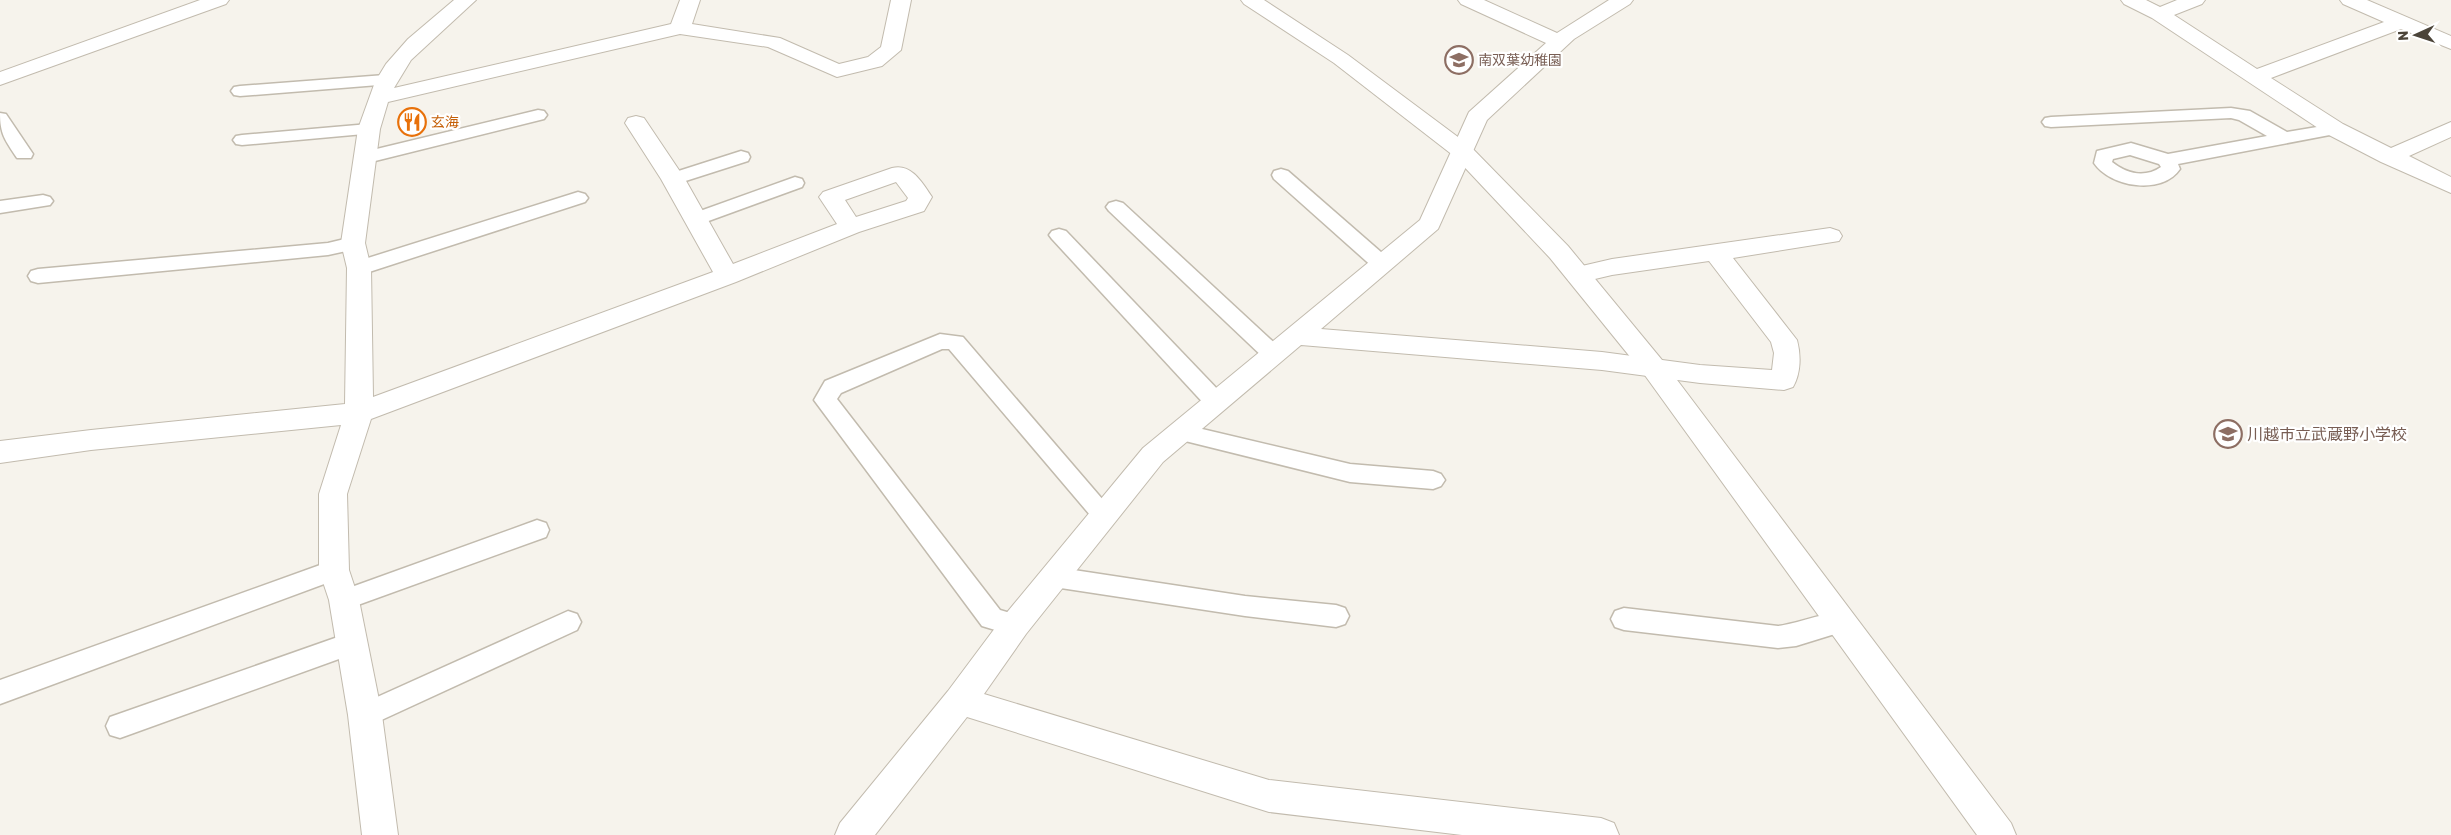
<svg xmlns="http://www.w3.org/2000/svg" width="2451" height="835" font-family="Rubik,'Noto Sans JP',sans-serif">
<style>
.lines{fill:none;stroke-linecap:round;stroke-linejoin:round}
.service-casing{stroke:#c2bbae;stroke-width:3}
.minor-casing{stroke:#c2bbae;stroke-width:2}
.tertiary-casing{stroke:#c2bbae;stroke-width:2}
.service{fill:#fff;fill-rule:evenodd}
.minor{fill:#fff;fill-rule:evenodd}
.tertiary{fill:#fff;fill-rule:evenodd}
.labels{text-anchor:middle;stroke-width:4.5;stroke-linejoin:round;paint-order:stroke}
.far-education-label{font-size:14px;fill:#785e54;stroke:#fff;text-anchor:start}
.far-food-label{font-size:14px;fill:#c56008;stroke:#fff;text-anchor:start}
.education-label{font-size:16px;fill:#785e54;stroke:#fff;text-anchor:start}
</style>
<rect width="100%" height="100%" fill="#f6f3ec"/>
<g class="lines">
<defs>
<g id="service">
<path d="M 385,75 L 391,76 L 394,80 L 391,84 L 240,96 L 234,95 L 231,91 L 234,87 L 240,86 Z"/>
<path d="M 2231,108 L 2250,111 L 2287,132 L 2335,124 L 2341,125 L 2344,129 L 2341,133 L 2335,134 L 2178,164 L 2180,169 C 2162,196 2110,187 2094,163 L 2097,151 L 2131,143 L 2168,154 L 2267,136 L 2239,120 L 2231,118 L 2051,127 L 2045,126 L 2042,122 L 2045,118 L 2051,117 ZM 2130,155 L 2159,164 L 2161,167 C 2145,178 2127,174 2112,162 L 2113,159 Z"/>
<path d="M 538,110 L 544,111 L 547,115 L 544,119 L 367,163 L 360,161 L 358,157 L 360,153 Z"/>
<path d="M 0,113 L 6,114 L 33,154 L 31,158 L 17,158 C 5,140 0,134 0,113 Z"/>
<path d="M 369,124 L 375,125 L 378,129 L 375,133 L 242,145 L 236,144 L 233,140 L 236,136 L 242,135 Z"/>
<path d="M 741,151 L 748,153 L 750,157 L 748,161 L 673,185 L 666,183 L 664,179 L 666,175 Z"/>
<path d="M 1281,169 L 1288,171 L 1389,259 L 1392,264 L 1389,269 L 1382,271 L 1375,269 L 1274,179 L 1272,175 L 1274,171 Z"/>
<path d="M 795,177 L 802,179 L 804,183 L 802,187 L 703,223 L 696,225 L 689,223 L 686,219 L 689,215 Z"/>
<path d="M 578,192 L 585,194 L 588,198 L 585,202 L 366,273 L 359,275 L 352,273 L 349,268 L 352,263 Z"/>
<path d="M 43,195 L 50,197 L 53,201 L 50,205 L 0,213 L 0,201 Z"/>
<path d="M 1116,201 L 1123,203 L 1281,349 L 1284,354 L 1281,359 L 1273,362 L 1265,359 L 1109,211 L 1106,207 L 1109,203 Z"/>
<path d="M 1059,229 L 1066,231 L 1223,395 L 1226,401 L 1223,407 L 1215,409 L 1207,407 L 1052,239 L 1049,235 L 1052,231 Z"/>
<path d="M 353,237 L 360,238 L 363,243 L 360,248 L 328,255 L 38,283 L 31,281 L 28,276 L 31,271 L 38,269 L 328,243 Z"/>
<path d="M 940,334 L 963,337 L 1116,515 L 1112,522 L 1104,524 L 1096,522 L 949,349 L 942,349 L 841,393 L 837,399 L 1000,610 L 1024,617 L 1028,625 L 1024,633 L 1015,636 L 982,626 L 814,400 L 825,381 Z"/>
<path d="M 1181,424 L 1350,464 L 1433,471 L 1441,474 L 1445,480 L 1441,486 L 1433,489 L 1350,482 L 1173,438 L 1170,432 L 1173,426 Z"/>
<path d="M 537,520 L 546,523 L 549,530 L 546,537 L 344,610 L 335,607 L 331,600 L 335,593 Z"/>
<path d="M 334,560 L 343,563 L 346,570 L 343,577 L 0,704 L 0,680 Z"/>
<path d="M 1054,567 L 1245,596 L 1336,605 L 1345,608 L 1349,616 L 1345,624 L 1336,627 L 1245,616 L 1054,587 L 1045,584 L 1042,577 L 1045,570 Z"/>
<path d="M 1624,608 L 1778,626 C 1798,624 1835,608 1851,613 L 1855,621 L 1851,629 L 1796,646 L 1778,648 L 1624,630 L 1615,627 L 1611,619 L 1615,611 Z"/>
<path d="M 568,611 L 577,614 L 581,622 L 577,630 L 375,723 L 365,727 L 355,723 L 351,715 L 355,707 Z"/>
<path d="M 352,632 L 361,635 L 365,643 L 361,651 L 120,738 L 110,735 L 106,726 L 110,717 Z"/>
</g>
<g id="minor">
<path d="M 200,0 L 229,0 L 226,4 L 0,85 L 0,72 Z"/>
<path d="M 454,0 L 476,0 L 411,60 L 394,88 L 671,24 L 680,0 L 700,0 L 692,24 L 780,38 L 839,64 L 868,57 L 881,47 L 891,0 L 911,0 L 901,50 L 882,66 L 837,77 L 768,47 L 680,34 L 388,102 L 380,129 L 365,243 L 371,268 L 373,397 L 713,272 L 661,179 L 625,123 L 628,118 L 636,116 L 644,118 L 685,179 L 733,264 L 837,224 L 819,197 L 823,192 L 892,168 C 911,163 922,182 932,197 L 924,211 L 859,232 L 736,282 L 371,419 L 347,494 L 349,570 L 359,600 L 382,715 L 398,835 L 362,835 L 348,715 L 329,600 L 319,570 L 319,494 L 341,425 L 91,450 L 0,463 L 0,441 L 91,430 L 345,404 L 347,268 L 341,243 L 358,129 L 375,82 L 386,64 L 408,39 ZM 896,182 L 908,198 L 906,201 L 856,217 L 845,200 Z"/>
<path d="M 1458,0 L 1484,0 L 1557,33 L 1609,0 L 1633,0 L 1630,4 L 1574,39 L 1487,120 L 1438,229 L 1321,329 L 1602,352 L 1700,365 L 1772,370 L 1774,353 L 1771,342 L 1709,261 L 1612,275 L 1578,283 L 1569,281 L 1566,275 L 1569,269 L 1612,259 L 1830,228 L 1839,231 L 1842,236 L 1839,241 L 1733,258 L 1797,340 C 1801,355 1801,373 1793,387 L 1784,390 L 1700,383 L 1602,370 L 1301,345 L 1163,462 L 1026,634 L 984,694 L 1269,780 L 1601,818 L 1614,823 L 1619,835 L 1462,835 L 1269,812 L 967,717 L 875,835 L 835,835 L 840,823 L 948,691 L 1004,616 L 1143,448 L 1420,220 L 1469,112 L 1546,43 L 1461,4 Z"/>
<path d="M 2121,0 L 2146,0 L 2160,7 L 2177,0 L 2205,0 L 2202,4 L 2174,15 L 2257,69 L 2384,22 L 2343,4 L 2340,0 L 2367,0 L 2451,36 L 2451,49 L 2401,29 L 2271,78 L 2343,124 L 2391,148 L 2451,122 L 2451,137 L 2409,156 L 2451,177 L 2451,193 L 2381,162 L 2327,134 L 2152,18 L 2124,4 Z"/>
</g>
<path id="tertiary" d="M 1241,0 L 1264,0 L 1348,55 L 1470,146 L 1568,246 L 1662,360 L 2011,823 L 2016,835 L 1977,835 L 1644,374 L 1550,258 L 1454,156 L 1334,63 L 1244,4 Z"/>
</defs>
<!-- service casing -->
<use href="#service" class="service-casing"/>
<!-- minor casing -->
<use href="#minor" class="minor-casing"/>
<!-- tertiary casing -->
<use href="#tertiary" class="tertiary-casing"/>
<!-- service -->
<use href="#service" class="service"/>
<!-- minor -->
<use href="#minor" class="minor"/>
<!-- tertiary -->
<use href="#tertiary" class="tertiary"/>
</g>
<!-- icons -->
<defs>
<symbol id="school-ring" viewBox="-11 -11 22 22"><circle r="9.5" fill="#fff" stroke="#8d6e63" stroke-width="1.5"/><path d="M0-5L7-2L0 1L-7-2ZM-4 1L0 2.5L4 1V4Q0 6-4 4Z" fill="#8d6e63"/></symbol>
<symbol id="restaurant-ring" viewBox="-11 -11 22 22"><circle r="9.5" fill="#fff" stroke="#e8710a" stroke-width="1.5"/><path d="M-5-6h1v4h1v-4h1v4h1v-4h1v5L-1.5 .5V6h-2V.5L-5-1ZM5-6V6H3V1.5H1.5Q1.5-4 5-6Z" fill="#e8710a"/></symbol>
</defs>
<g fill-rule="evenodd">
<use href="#school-ring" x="1443" y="44" width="32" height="32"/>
<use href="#restaurant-ring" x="396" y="106" width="32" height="32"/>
<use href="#school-ring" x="2212" y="418" width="32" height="32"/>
</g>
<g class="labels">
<!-- far-education labels -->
<g class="far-education-label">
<text x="1478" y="65">南双葉幼稚園</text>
</g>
<!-- far-food labels -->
<g class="far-food-label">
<text x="431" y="127">玄海</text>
</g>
<!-- education labels -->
<g class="education-label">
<text x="2247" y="440">川越市立武蔵野小学校</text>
</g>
</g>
<!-- north arrow -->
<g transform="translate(2416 35) rotate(267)" stroke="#ffffff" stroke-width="4" paint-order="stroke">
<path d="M0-4L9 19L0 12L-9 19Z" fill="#4b4439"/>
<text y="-8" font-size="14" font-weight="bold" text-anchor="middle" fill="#4b4439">N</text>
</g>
</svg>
